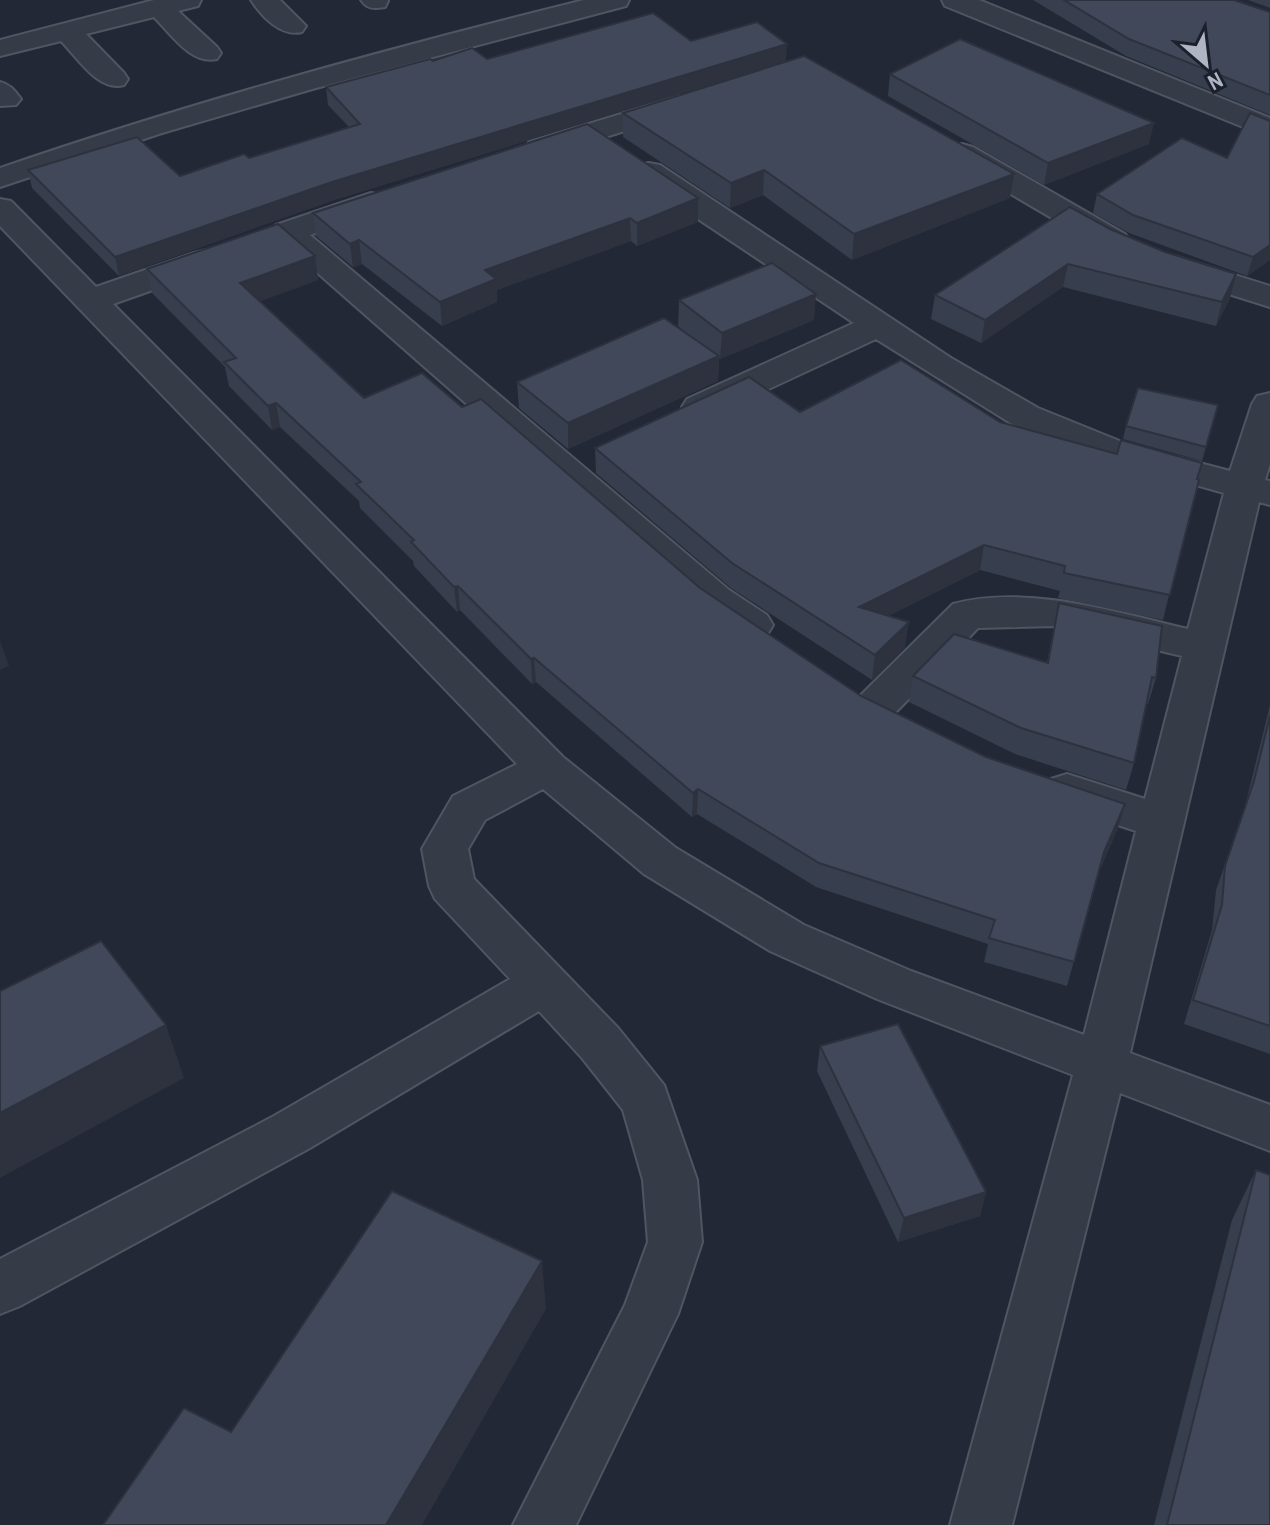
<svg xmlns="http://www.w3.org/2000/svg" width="1270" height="1525" font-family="'Archivo Narrow',sans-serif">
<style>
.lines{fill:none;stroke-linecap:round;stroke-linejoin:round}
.minor-casing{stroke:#505562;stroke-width:4}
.minor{fill:#353b47;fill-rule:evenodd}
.wall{fill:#373e4d}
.shaded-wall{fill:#2d323e}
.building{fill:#404859;stroke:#2d323e;stroke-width:2}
</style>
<rect width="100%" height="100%" fill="#222836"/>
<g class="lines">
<defs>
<g id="minor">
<path d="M 154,0 L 201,0 L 198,6 L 178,11 L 217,47 L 221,53 L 217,59 C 191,65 171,34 154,17 L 86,34 L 124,73 L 128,79 L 124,85 C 98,92 78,58 61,41 L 0,56 L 0,40 Z"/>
<path d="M 251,0 L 280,0 L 306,26 L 302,32 C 281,37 262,17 251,0 Z"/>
<path d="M 361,0 L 388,0 L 388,1 L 385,7 C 374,9 367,9 361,0 Z"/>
<path d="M 584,0 L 629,0 L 626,6 L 316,88 L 162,133 L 0,187 L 0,168 C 192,102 387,49 584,0 Z"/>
<path d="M 942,0 L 979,0 L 1270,118 L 1270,138 L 945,6 Z"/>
<path d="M 0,82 C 11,85 14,90 21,99 L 16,105 L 0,106 Z"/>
<path d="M 680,96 L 690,99 L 695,105 L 690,111 L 540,157 L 529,154 L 525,148 L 529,142 Z"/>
<path d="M 962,144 L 973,147 L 1125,234 L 1130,241 L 1125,248 L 1114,251 L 1103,248 L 951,159 L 947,153 L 951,147 Z"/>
<path d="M 649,163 L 660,165 L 951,358 L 1038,408 L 1127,444 L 1230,471 L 1252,404 L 1257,396 L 1270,393 L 1270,464 L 1265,480 L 1270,481 L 1270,505 L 1259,502 L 1130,1053 L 1270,1105 L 1270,1151 L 1120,1093 L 1012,1525 L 950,1525 L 1073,1075 L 877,999 L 770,951 L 644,874 L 543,789 L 485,820 L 468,849 L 474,879 L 618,1028 L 664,1085 L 697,1180 L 702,1242 L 678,1314 L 576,1525 L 513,1525 L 625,1305 L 648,1242 L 643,1180 L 623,1110 L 582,1058 L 539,1011 L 310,1148 L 20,1306 L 0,1314 L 0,1259 L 274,1116 L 510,979 L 435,899 L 429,886 L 422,849 L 453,796 L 517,764 L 0,226 L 0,199 L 11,201 L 96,287 L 194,253 L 206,250 L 218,253 L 222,260 L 218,267 L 113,304 L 563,757 L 676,848 L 804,925 L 911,971 L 1084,1035 L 1136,831 L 1051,803 L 1045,791 L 1051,779 L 1067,774 L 1145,799 L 1182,656 L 1056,626 L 978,628 L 890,718 L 875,722 L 860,718 L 854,707 L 860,696 L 953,604 C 1026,584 1116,612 1188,629 L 1224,493 L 1063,447 L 1012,424 L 876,339 L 713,415 L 700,418 L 687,415 L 682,407 L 687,399 L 854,323 L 638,179 L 634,172 L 638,165 Z"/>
<path d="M 371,193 L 382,195 L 387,202 L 382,209 L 310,235 L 729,590 L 767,615 L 773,625 L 767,635 C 741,642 722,624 701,610 L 271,232 L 276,225 Z"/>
<path d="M 1177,257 L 1270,286 L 1270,307 L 1165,274 L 1161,267 L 1165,260 Z"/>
</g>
</defs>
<!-- minor casing -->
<use href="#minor" class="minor-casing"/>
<!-- minor -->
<use href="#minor" class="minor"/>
</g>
<!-- wall -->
<g class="wall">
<path d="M 1033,0 L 1234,0 L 1270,12 L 1270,115 L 1126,56 Z"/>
<path d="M 1248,0 L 1270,0 L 1270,8 Z"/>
<path d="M 691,41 L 786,61 L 334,200 L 119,276 L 32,188 L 28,170 L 180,176 L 249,158 L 349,127 L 328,105 L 326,87 L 433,61 L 487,59 Z"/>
<path d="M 890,74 L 1149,144 L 1044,185 L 888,96 Z"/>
<path d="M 623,113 L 1010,198 L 852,260 L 763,195 L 730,208 L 623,137 Z"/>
<path d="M 1270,121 L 1270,260 L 1247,276 L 1129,233 L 1093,213 L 1097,194 L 1227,158 Z"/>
<path d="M 587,124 L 698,222 L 637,246 L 631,241 L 497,290 L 497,302 L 442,326 L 362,264 L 353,267 L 316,236 L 313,213 Z"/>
<path d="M 1110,229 L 1165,252 L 1230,298 L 1216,326 L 1063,287 L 981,343 L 931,319 L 935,295 Z"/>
<path d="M 315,256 L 318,280 L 260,301 L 364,398 L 462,407 L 700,588 L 861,696 L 1118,828 L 1098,874 L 1067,986 L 984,962 L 988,944 L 816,887 L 697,814 L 692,817 L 536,682 L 532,684 L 460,610 L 457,612 L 414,566 L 413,561 L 360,508 L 359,501 L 280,427 L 272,430 L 229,386 L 225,367 L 152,293 L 147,269 Z"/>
<path d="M 679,300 L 814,320 L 720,359 L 719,358 L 718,381 L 568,449 L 519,408 L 517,382 L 694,339 L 678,326 Z"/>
<path d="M 1218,405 L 1202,461 L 1123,439 L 1126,426 Z"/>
<path d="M 800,412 L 1000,422 L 1197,479 L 1163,620 L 1058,598 L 1060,591 L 980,570 L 888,616 L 905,647 L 872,680 L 731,588 L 596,473 L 595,448 Z"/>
<path d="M 1059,603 L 1156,678 L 1148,704 L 1146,704 L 1134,763 L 1126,790 L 1015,754 L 909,702 L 913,676 L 1047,662 Z"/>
<path d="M 1270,705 L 1270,1054 L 1184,1024 L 1212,930 L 1216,890 L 1245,806 Z"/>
<path d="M 820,1046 L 986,1192 L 980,1216 L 898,1242 L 817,1071 Z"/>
<path d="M 1256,1170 L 1270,1525 L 1154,1525 L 1232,1220 Z"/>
</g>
<!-- shaded-wall -->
<g class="shaded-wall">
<path d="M 787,44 L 786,61 L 334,200 L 119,276 L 115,257 L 332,182 Z"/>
<path d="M 1154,123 L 1149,144 L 1044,185 L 1048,163 Z"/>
<path d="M 764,170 L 763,195 L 730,208 L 731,183 Z"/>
<path d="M 1014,174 L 1010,198 L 852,260 L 854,234 Z"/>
<path d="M 698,198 L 698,222 L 637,246 L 637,223 Z"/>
<path d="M 630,218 L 631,241 L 497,290 L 497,302 L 442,326 L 440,302 L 485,270 Z"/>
<path d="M 359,240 L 362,264 L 353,267 L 350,244 Z"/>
<path d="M 1270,245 L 1270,260 L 1247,276 L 1253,257 Z"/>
<path d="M 315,256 L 318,280 L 245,307 L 240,283 Z"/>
<path d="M 1068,264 L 1063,287 L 981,343 L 985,320 Z"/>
<path d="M 1236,274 L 1230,298 L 1216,326 L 1222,302 Z"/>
<path d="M 816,294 L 814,320 L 720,359 L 722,333 Z"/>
<path d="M 719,356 L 718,381 L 568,449 L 568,423 Z"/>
<path d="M 276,403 L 280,427 L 272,430 L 268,406 Z"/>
<path d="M 984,545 L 980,570 L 856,632 L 859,607 Z"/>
<path d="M 458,586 L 460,610 L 457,612 L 454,587 Z"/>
<path d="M 909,622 L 905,647 L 872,680 L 875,655 Z"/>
<path d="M 0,641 L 9,666 L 0,670 Z"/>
<path d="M 534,658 L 536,682 L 532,684 L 531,659 Z"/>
<path d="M 698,789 L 697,814 L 692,817 L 693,793 Z"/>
<path d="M 1125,804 L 1118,828 L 1097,876 L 1104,852 Z"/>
<path d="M 166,1025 L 184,1078 L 0,1178 L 0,1113 Z"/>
<path d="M 986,1192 L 980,1216 L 898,1242 L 904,1218 Z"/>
<path d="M 542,1261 L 546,1309 L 422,1525 L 386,1525 Z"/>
</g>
<!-- building -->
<g class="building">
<path d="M 1064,0 L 1234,0 L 1270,12 L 1270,95 L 1129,39 Z"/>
<path d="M 653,13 L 691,41 L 757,22 L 787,44 L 332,182 L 115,257 L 28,170 L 137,137 L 180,176 L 244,154 L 249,158 L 360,124 L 326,87 L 430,59 L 433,61 L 472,48 L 487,59 Z"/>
<path d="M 960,39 L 1154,123 L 1048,163 L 890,74 Z"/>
<path d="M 804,56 L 1014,174 L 854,234 L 764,170 L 731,183 L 623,113 Z"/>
<path d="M 1250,113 L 1270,121 L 1270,245 L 1253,257 L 1133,215 L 1097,194 L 1182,138 L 1227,158 Z"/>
<path d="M 587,124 L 698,198 L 637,223 L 630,218 L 485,270 L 496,279 L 440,302 L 359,240 L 350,244 L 313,213 Z"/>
<path d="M 1070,207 L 1110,229 L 1165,252 L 1236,274 L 1222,302 L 1068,264 L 985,320 L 935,295 Z"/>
<path d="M 278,224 L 315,256 L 240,283 L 364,398 L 422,373 L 462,407 L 481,399 L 700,588 L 861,696 L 986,757 L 1125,804 L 1104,852 L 1074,962 L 989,938 L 995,920 L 819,863 L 698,789 L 693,793 L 534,658 L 531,659 L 458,586 L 454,587 L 411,542 L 414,540 L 356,484 L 361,482 L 276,403 L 268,406 L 224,362 L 236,358 L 147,269 Z"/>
<path d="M 772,263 L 816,294 L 722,333 L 679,300 Z"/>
<path d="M 664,318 L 719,356 L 568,423 L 517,382 Z"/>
<path d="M 901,360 L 1000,422 L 1117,454 L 1121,440 L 1202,463 L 1197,479 L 1199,480 L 1170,595 L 1064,573 L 1065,566 L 984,545 L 859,607 L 909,622 L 875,655 L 732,563 L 595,448 L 749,377 L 800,412 Z"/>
<path d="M 1138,388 L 1218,405 L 1206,447 L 1126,426 Z"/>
<path d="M 1059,603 L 1162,626 L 1156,678 L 1152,677 L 1134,763 L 1021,728 L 913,676 L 954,634 L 1048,663 Z"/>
<path d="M 1270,716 L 1270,1026 L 1193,1000 L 1222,905 L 1225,866 L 1254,781 Z"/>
<path d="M 101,941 L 166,1025 L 0,1113 L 0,991 Z"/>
<path d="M 898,1024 L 986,1192 L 904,1218 L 820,1046 Z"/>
<path d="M 1256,1170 L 1270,1175 L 1270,1525 L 1167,1525 Z"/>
<path d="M 392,1191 L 542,1261 L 386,1525 L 103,1525 L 184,1408 L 231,1432 Z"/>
</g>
<!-- north arrow -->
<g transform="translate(1206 64) rotate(152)" stroke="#1b202c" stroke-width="6" paint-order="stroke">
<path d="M0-6L14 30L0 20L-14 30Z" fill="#b0b5c4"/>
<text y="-12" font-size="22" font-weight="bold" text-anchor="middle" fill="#b0b5c4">N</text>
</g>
</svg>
